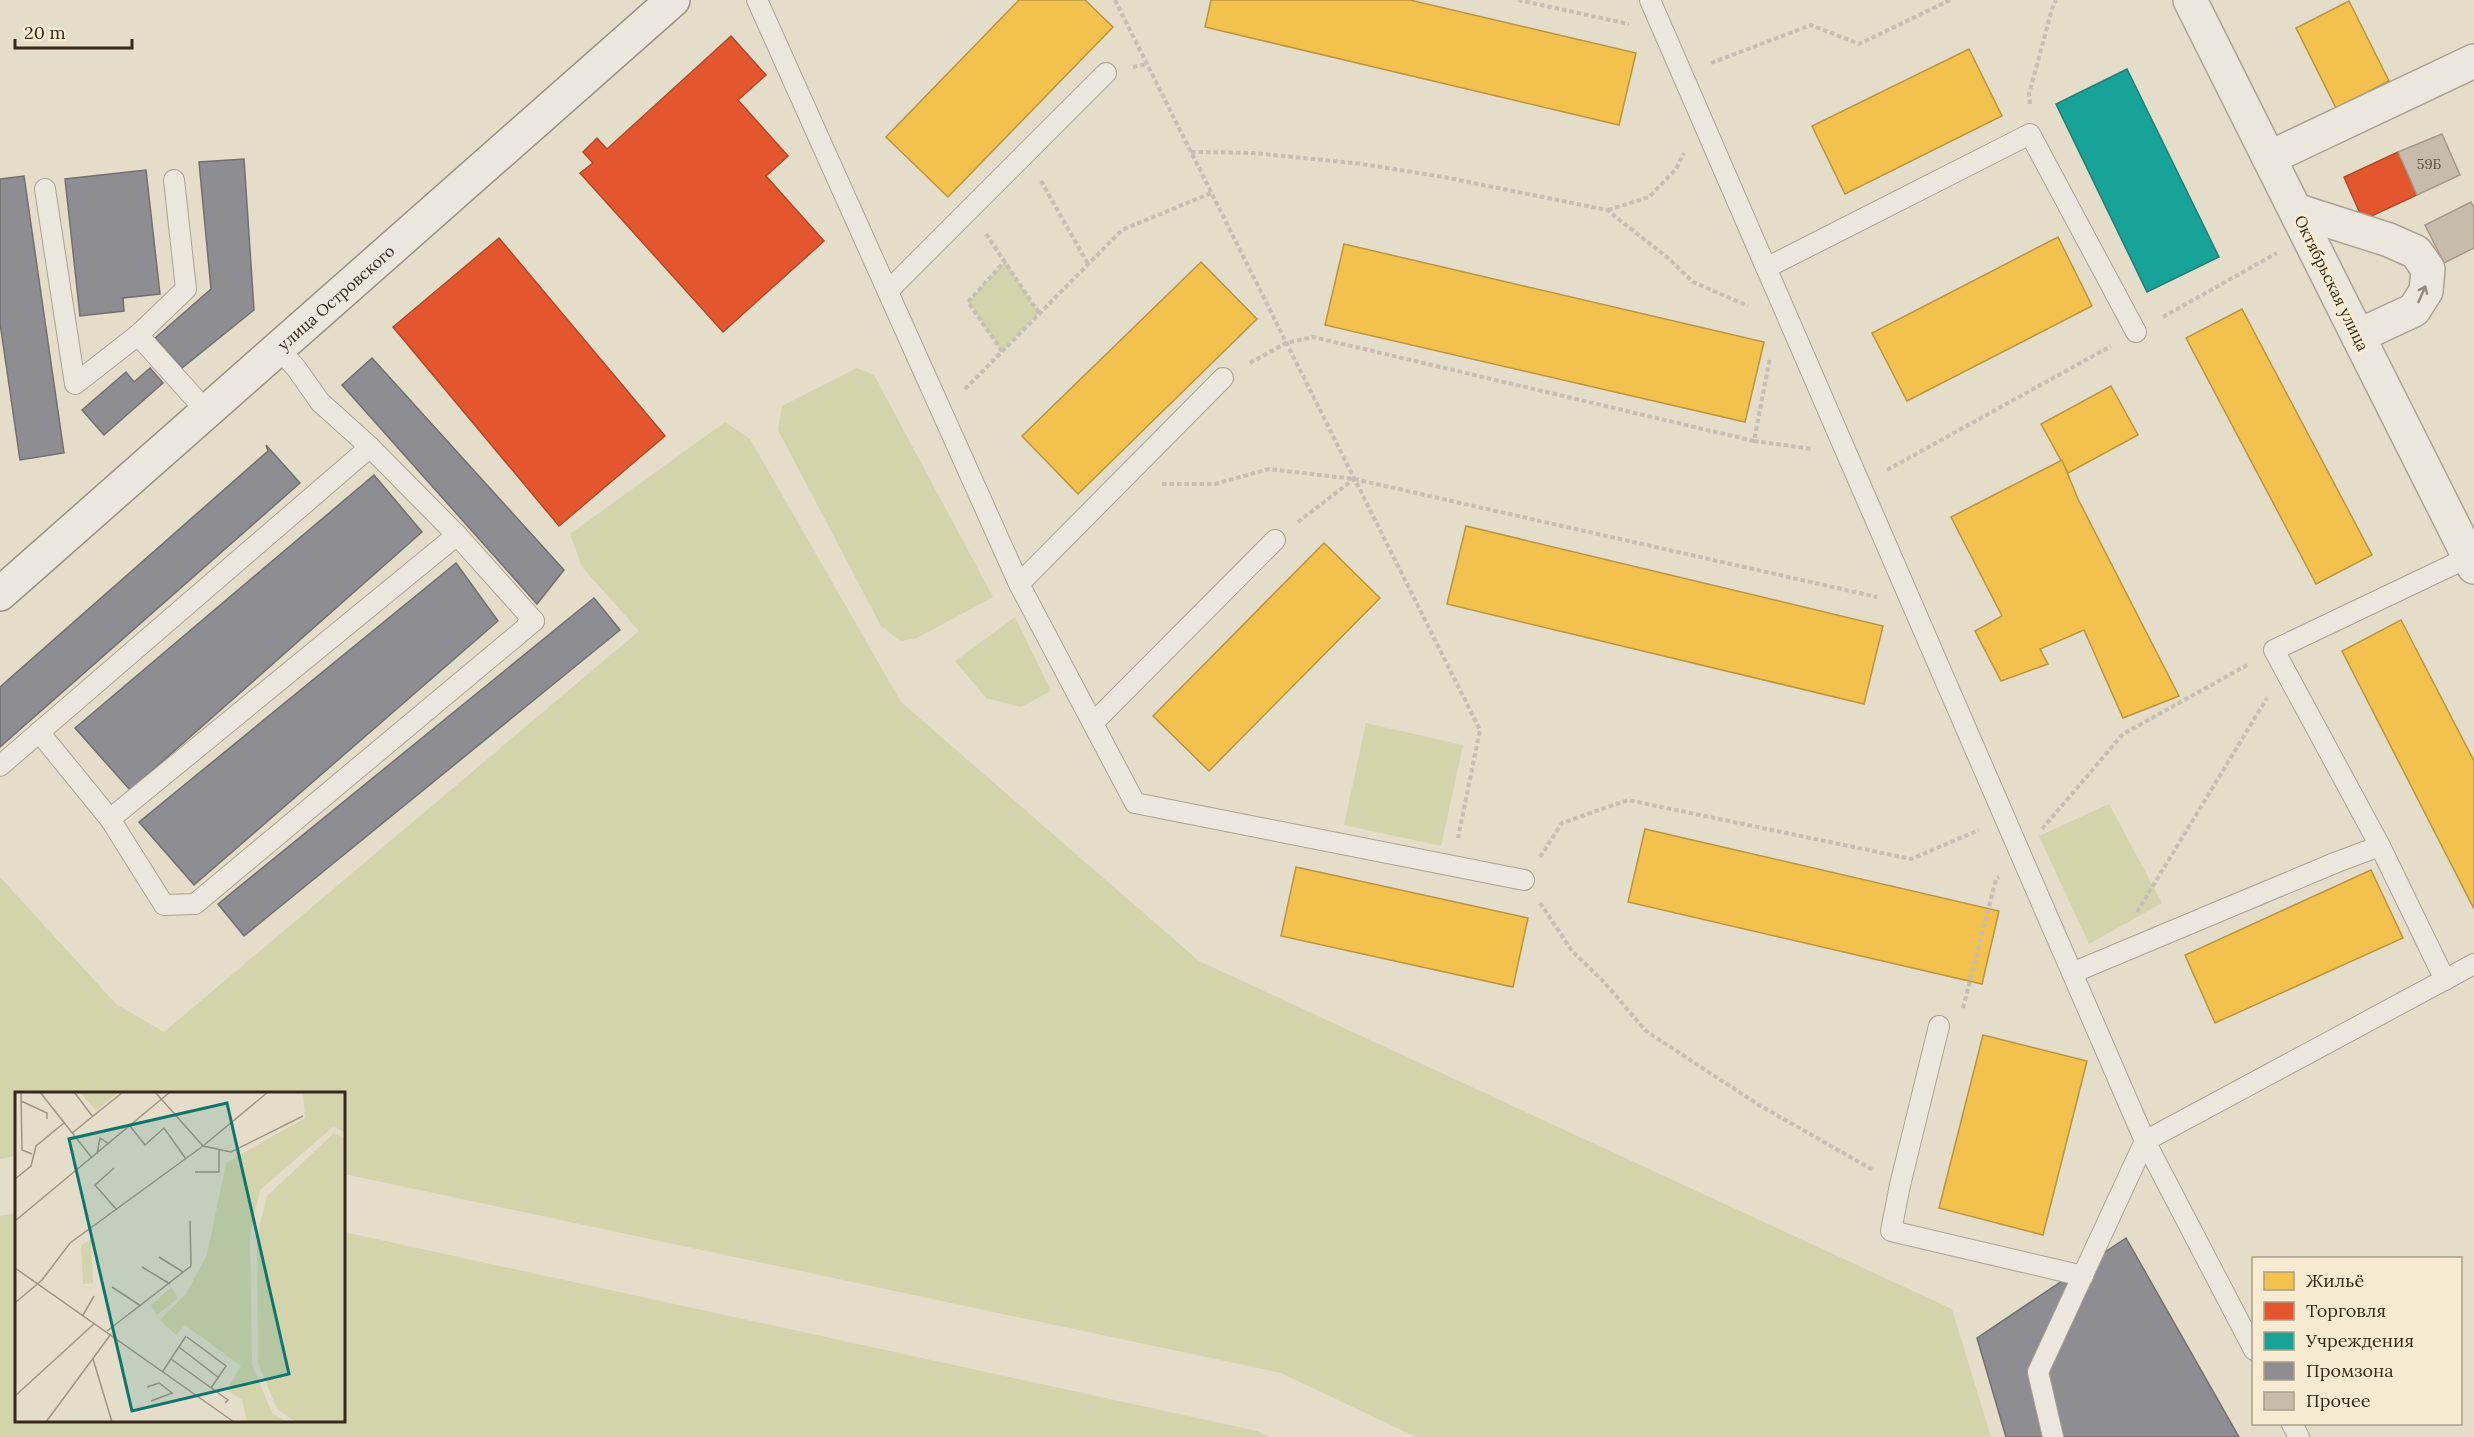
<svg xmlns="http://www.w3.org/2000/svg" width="2474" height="1437" font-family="Lora,serif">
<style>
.green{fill:#d3d4ac}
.homes{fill:#f2c14e;stroke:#ba943f;stroke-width:1.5}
.shops{fill:#e4572e;stroke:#b04a29;stroke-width:1.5}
.public{fill:#17a398;stroke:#217f73;stroke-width:1.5}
.industry{fill:#8d8d92;stroke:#736f6f;stroke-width:1.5}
.building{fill:#c7bbab;stroke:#a4988a;stroke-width:1.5}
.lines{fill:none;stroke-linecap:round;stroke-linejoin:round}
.service-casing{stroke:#a9a294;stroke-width:22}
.minor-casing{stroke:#a9a294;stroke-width:36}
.tertiary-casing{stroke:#a9a294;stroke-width:36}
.secondary-casing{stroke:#989184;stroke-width:36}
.path{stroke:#c4beb4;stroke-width:4;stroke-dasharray:4.5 3;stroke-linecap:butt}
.service{stroke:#ece7dc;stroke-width:20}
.minor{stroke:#ece7dc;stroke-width:33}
.tertiary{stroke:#ece7dc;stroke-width:33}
.secondary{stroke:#ece7dc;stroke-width:33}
.oneway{stroke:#92887c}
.labels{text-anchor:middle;stroke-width:6;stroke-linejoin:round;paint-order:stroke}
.number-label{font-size:14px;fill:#5b4e40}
.street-label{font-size:16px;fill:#372a1c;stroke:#f6ebd0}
.inset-road{fill:none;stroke:#9f9584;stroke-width:1.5}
.view{fill:#0f766e;fill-opacity:0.15;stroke:#0f766e;stroke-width:3}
.inset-edge{fill:none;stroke:#372a1c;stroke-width:3}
</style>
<rect width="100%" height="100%" fill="#e4ddca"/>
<!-- green -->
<g class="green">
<path d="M 1005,261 L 1039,313 L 1002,351 L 968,302 Z"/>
<path d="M 857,368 L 874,375 L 993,597 L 917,638 L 901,641 L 881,626 L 778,430 L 782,406 Z"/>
<path d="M 725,422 L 750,439 L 901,702 L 1199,961 L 1952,1309 L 1991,1437 L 1416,1437 L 1281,1373 L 344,1174 L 344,1094 L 16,1094 L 16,1156 L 0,1159 L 0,877 L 116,1004 L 164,1032 L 639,631 L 582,567 L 570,534 Z"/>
<path d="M 1015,617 L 1051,691 L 1021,707 L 986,698 L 955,661 Z"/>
<path d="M 1366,723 L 1463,745 L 1441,846 L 1344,825 Z"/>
<path d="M 2109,804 L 2162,903 L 2089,944 L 2039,836 Z"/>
<path d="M 16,1213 L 16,1420 L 344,1420 L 344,1232 L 1257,1431 L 1268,1437 L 0,1437 L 0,1216 Z"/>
</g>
<!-- homes -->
<g class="homes">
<path d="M 1019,0 L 1085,0 L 1113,27 L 948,197 L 886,137 Z"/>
<path d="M 1211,0 L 1410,0 L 1636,53 L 1619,125 L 1205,27 Z"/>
<path d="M 2349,1 L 2389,81 L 2336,108 L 2296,28 Z"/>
<path d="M 1969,49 L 2002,116 L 1845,194 L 1812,126 Z"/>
<path d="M 2058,237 L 2092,306 L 1907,401 L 1872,333 Z"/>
<path d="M 1344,244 L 1764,342 L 1745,422 L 1325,325 Z"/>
<path d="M 1201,262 L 1257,319 L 1078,494 L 1022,436 Z"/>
<path d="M 2242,309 L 2372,555 L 2316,584 L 2186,338 Z"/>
<path d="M 2111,386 L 2138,435 L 2068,473 L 2041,424 Z"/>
<path d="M 2062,460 L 2078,499 L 2179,696 L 2123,718 L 2084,630 L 2040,649 L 2048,664 L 2001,681 L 1975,631 L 2002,616 L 1951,517 Z"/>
<path d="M 1466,526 L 1883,626 L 1864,704 L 1447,604 Z"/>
<path d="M 1324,543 L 1380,598 L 1209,771 L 1153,716 Z"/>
<path d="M 2401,620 L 2474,761 L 2474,909 L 2342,651 Z"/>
<path d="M 1645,829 L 1999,911 L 1982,984 L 1628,902 Z"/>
<path d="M 1296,867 L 1528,918 L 1513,987 L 1281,936 Z"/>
<path d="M 2371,870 L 2403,938 L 2215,1023 L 2185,955 Z"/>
<path d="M 1983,1035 L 2087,1061 L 2043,1235 L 1939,1208 Z"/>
</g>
<!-- shops -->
<g class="shops">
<path d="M 731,36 L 766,75 L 738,100 L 788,156 L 766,176 L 824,241 L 723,332 L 580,173 L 593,163 L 583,152 L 597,138 L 607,149 Z"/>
<path d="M 2398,152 L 2417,195 L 2363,220 L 2344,177 Z"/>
<path d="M 499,238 L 665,436 L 559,526 L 393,327 Z"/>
</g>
<!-- public -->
<path class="public" d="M 2127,69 L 2219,257 L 2147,292 L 2056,104 Z"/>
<!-- industry -->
<g class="industry">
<path d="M 244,159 L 254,310 L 182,368 L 155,338 L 211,289 L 199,162 Z"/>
<path d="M 146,170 L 160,294 L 123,298 L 124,311 L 80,316 L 65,179 Z"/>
<path d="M 24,176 L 64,453 L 20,460 L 0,323 L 0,179 Z"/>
<path d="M 372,358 L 564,570 L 537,604 L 342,385 Z"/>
<path d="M 150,368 L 163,383 L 104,435 L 82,410 L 126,372 L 134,382 Z"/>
<path d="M 266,445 L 300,483 L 0,747 L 0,687 L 268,451 Z"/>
<path d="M 374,475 L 422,532 L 130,790 L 75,728 Z"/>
<path d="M 456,563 L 498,621 L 194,885 L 139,822 Z"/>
<path d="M 594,598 L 620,630 L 244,936 L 218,904 Z"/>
<path d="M 2126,1238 L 2239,1437 L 2006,1437 L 1977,1338 Z"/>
</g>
<!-- building -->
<g class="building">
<path d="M 2442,134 L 2460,175 L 2417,195 L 2398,152 Z"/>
<path d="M 2471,202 L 2474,208 L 2474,248 L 2444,263 L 2425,225 Z"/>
</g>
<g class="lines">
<defs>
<g id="service">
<path d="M 757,0 L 1019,584 L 1135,803 L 1524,880"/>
<path d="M 1650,0 L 2145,1141 L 2254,1350"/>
<path d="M 45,189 L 75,384 L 138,335 L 186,289 L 174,180"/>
<path d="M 1766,268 L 2030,134 L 2136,332"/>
<path d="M 888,291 L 1106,73"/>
<path d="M 138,335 L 207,412"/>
<path d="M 278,348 L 296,368 L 320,402 L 370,447 L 457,535 L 534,621"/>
<path d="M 1019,584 L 1223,378"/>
<path d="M 1093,723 L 1275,540"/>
<path d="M 39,732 L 110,819 L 164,905 L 195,904 L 534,621 L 527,625"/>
<path d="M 0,766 L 370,447"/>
<path d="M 110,819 L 457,535"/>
<path d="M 2380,846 L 2445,980"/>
<path d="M 2072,973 L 2337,862 L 2380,846 L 2274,650 L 2469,557"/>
<path d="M 1939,1026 L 1900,1185 L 1891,1231 L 2083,1276"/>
<path d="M 2292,1424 L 2299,1437"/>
<path d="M 2053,1437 L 2038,1372 L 2145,1141 L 2474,964"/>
</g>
<g id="minor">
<path d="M 2269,158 L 2474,61"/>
<path d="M 2358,336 L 2474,567"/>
</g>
<path id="tertiary" d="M 2190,0 L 2358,336 L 2414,310 L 2426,291 L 2428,269 L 2416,252 L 2389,240 L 2295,210"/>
<g id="secondary">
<path id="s1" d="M 0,594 L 673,0"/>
</g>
</defs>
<!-- service casing -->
<use href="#service" class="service-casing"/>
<!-- minor casing -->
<use href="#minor" class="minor-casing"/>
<!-- tertiary casing -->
<use href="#tertiary" class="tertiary-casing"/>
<!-- secondary casing -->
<use href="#secondary" class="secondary-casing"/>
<!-- path -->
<g class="path">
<path d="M 1115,0 L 1480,730 L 1458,838"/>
<path d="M 1518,0 L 1629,24"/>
<path d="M 1711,63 L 1811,25 L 1859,44 L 1950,0"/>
<path d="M 1133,67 L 1147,64"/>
<path d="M 2030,104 L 2029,94 L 2052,9 L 2056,0"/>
<path d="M 1191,152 L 1254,153 L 1362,164 L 1444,177 L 1607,210 L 1668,258 L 1693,282 L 1748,306"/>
<path d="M 1041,181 L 1088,264"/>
<path d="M 1608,210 L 1649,197 L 1676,169 L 1684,153"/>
<path d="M 986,234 L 1039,313"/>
<path d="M 2163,317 L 2277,253"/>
<path d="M 1002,351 L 968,302 L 1005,261"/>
<path d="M 1250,363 L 1286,343 L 1313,337 L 1754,441 L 1770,357"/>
<path d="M 965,389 L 1122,230 L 1211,193"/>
<path d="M 1754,441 L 1813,449"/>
<path d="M 1887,470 L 2111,346"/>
<path d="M 1162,484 L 1215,484 L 1269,469 L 1354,479 L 1877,597"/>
<path d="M 1298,522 L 1354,479"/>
<path d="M 2042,829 L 2123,734 L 2249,664"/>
<path d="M 1540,857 L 1562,823 L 1628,800 L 1911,859 L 1979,830"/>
<path d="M 1540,903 L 1572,951 L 1605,983 L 1646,1031 L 1759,1105 L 1873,1170"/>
<path d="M 2137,912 L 2267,698"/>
<path d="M 1963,1008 L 1996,879 L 1999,877"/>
</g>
<!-- service -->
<use href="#service" class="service"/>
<!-- minor -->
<use href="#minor" class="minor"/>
<!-- tertiary -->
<use href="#tertiary" class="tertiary"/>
<!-- secondary -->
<use href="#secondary" class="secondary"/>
</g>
<!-- one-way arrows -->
<defs><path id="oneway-shaft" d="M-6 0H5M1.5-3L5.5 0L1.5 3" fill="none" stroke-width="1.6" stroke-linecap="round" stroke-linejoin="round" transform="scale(1.5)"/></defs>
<use class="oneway" href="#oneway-shaft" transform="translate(2422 294) rotate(-66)"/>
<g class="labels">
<!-- number labels -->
<g class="number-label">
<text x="2429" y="169">59Б</text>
</g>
<!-- street labels -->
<g class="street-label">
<text transform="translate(2332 283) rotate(64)" y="6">Октябрьская улица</text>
<text dy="6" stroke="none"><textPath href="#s1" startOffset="448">улица Островского</textPath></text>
</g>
</g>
<!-- overview -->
<g transform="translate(15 1092)">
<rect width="330" height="330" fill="#e4ddca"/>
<path d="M 65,0 L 103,0 L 81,19 ZM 288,0 L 330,0 L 330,40 L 318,35 L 245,98 L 235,143 L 237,273 L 257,321 L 272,330 L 232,330 L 227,308 L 212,298 L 226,274 L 170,233 L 161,243 L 145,228 L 171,202 L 192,163 L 211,71 L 290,26 ZM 319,41 L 330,46 L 330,330 L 281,330 L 262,317 L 243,271 L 242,145 L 252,104 ZM 76,147 L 78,191 L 68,192 L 66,154 ZM 157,195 L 163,206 L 142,223 L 136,213 Z" fill="#d3d4ac"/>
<path class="inset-road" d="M 6,0 L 7,58 L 17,62M 25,0 L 77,66M 59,0 L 78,25M 140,0 L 188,54 L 216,60 L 288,24M 6,9 L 32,21 L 32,27M 115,34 L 130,53 L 149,36 L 171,67M 57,41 L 108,0M 82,62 L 85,46 L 94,52M 99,76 L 80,93 L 102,118M 180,80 L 204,80 L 204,58M 0,87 L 16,74 L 21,54 L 49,31M 0,129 L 155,0M 144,165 L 168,180M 127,175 L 155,192M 0,176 L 219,330M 97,195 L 126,214M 0,211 L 27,188 L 55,151 L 188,54 L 253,0M 68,223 L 79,204M 92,239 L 176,174 L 175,129M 172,245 L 211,274 L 196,296M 164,255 L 204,286M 78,267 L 97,330M 156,267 L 213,308 L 210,311M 148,279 L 171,244M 132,295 L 144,291 L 157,301 L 136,309M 0,304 L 80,231M 31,330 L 96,242"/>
<path class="view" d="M 212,11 L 274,282 L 117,319 L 54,47 Z"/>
<rect width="330" height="330" class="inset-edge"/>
</g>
<!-- legend -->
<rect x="2252" y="1257" width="210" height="168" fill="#f6ebd0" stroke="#aa9e88" stroke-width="1.5"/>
<rect x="2264" y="1272" width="30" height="18" fill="#f2c14e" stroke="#aa9e88" stroke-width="1.5"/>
<text x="2306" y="1287" font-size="18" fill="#372a1c">Жильё</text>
<rect x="2264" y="1302" width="30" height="18" fill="#e4572e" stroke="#aa9e88" stroke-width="1.5"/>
<text x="2306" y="1317" font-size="18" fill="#372a1c">Торговля</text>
<rect x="2264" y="1332" width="30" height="18" fill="#17a398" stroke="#aa9e88" stroke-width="1.5"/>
<text x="2306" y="1347" font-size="18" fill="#372a1c">Учреждения</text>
<rect x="2264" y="1362" width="30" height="18" fill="#8d8d92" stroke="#aa9e88" stroke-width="1.5"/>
<text x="2306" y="1377" font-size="18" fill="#372a1c">Промзона</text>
<rect x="2264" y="1392" width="30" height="18" fill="#c7bbab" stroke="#aa9e88" stroke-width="1.5"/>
<text x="2306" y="1407" font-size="18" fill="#372a1c">Прочее</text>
<!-- scale -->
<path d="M15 39v9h117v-9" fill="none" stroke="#372a1c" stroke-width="3"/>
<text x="24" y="39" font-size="18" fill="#372a1c" stroke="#f6ebd0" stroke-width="4.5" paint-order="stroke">20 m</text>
</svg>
